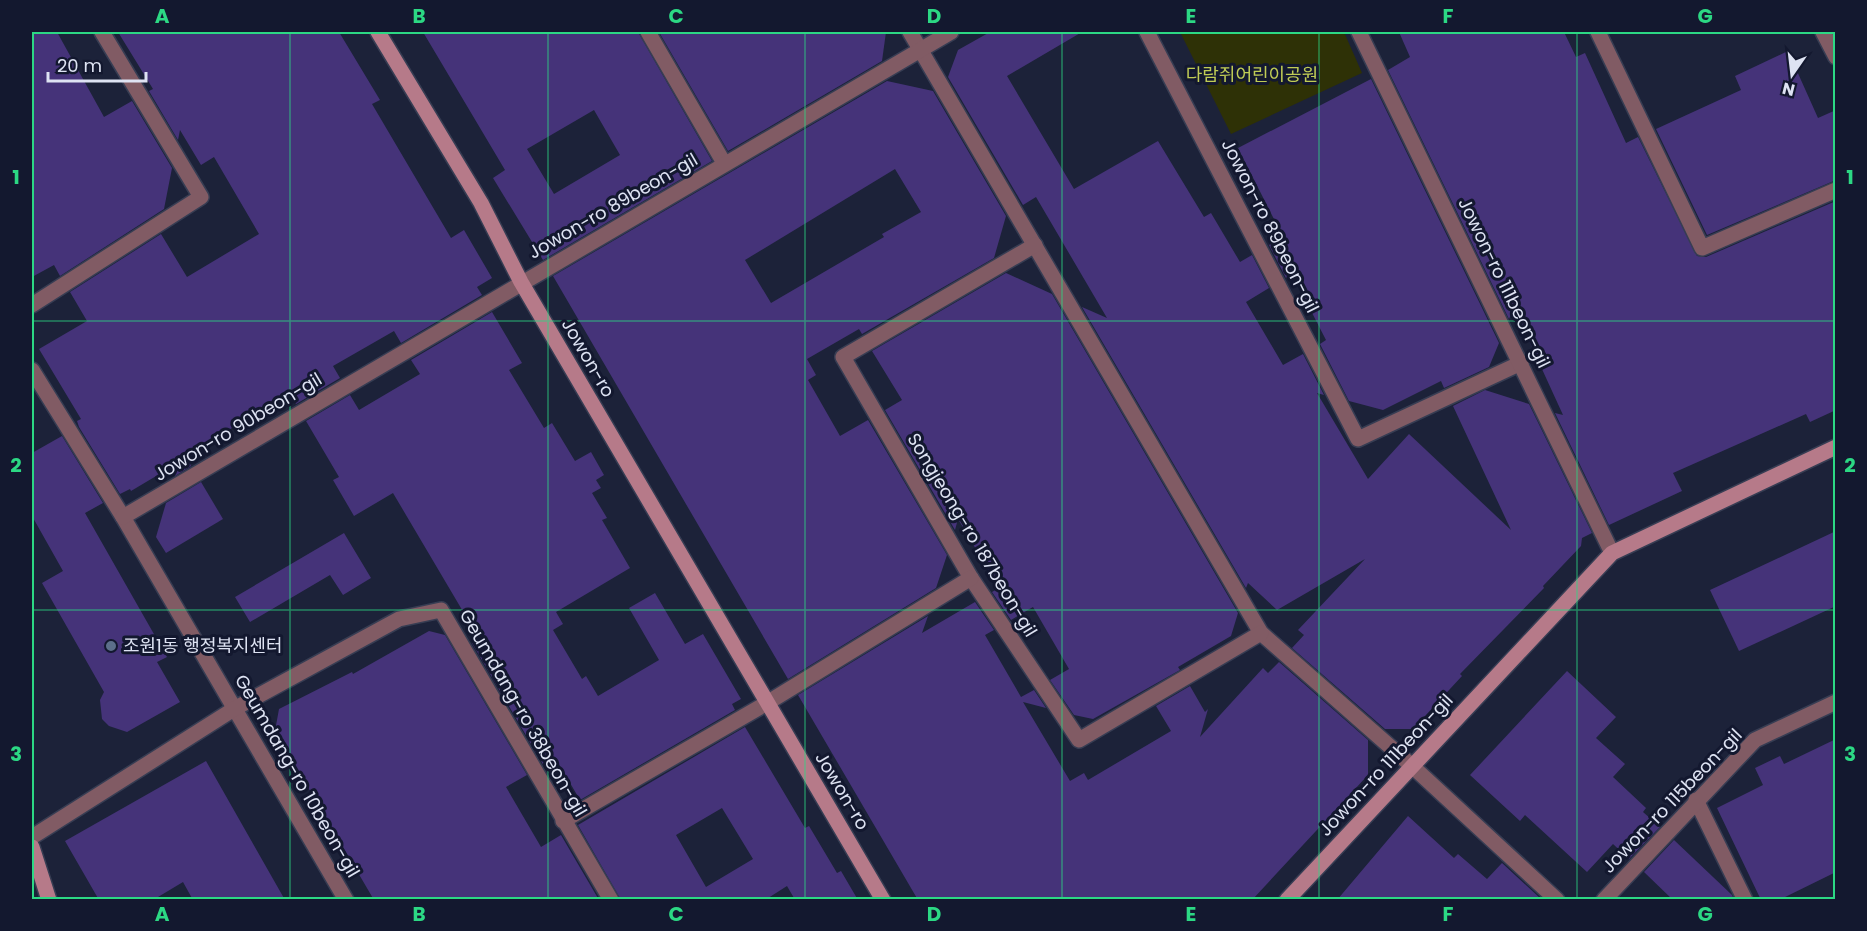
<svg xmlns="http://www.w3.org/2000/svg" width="1867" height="931" font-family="Poppins,'Noto Sans KR',sans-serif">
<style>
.green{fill:#2e3106}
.building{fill:#453379;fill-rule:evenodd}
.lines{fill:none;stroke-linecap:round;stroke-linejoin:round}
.street-casing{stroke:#373d53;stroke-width:18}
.secondary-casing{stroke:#373d53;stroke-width:18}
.street{stroke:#815b64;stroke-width:15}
.secondary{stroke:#b67a89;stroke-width:15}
.grid{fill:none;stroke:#2cd884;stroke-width:1.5;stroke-opacity:0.55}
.service-dot{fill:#5c6f8a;stroke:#13182f;stroke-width:2}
.labels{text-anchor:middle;stroke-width:6;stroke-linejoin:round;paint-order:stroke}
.park-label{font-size:18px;fill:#c0cc55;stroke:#13182f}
.street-label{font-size:18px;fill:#dee3f3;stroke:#13182f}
.poi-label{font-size:18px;fill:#dee3f3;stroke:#13182f;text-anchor:start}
.neatline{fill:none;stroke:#2cd884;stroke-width:2}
.grid-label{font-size:20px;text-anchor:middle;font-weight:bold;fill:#2cd884}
</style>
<rect width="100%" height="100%" fill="#1c2239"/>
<!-- green -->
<path class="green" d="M 1180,32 L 1344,32 L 1362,73 L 1231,134 Z"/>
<!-- building -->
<g class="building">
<path d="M 32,32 L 57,32 L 104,117 L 132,101 L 172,168 L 164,209 L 60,276 L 54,265 L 32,277 Z"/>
<path d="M 118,32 L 339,32 L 380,100 L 372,104 L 451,238 L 464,230 L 492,278 L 477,287 L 482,295 L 401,343 L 394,331 L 333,366 L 340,378 L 296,404 L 291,396 L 206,442 L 208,445 L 187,458 L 191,466 L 175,476 L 178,463 L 131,491 L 130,489 L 120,494 L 79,427 L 77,421 L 81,419 L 39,349 L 87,321 L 70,292 L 161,234 L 187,277 L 259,234 L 214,157 L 201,165 L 180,130 L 178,140 L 149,91 L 153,89 Z"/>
<path d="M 423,32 L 638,32 L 712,161 L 543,260 L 493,178 L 505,170 ZM 594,110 L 620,155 L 554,194 L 527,149 Z"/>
<path d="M 659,32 L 886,32 L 882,61 L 728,151 Z"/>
<path d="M 990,32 L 1082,32 L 1007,76 L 1074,189 L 1158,141 L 1204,217 L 1211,213 L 1240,262 L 1252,255 L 1269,288 L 1246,302 L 1283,365 L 1303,354 L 1324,395 L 1317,393 L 1368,479 L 1409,434 L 1511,530 L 1453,406 L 1485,390 L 1529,404 L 1592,533 L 1582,538 L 1581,546 L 1543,586 L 1544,588 L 1460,674 L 1462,676 L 1413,729 L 1385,729 L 1292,648 L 1304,635 L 1298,630 L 1365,559 L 1277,610 L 1248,583 L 1246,588 L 1082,307 L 1107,318 L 1036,197 L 1023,205 L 948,77 L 958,50 Z"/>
<path d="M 1399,32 L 1564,32 L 1576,57 L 1585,53 L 1626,143 L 1638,137 L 1697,256 L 1706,257 L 1836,201 L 1836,410 L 1810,422 L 1806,414 L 1673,473 L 1682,491 L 1609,525 L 1555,413 L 1563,415 L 1514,308 L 1509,319 L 1388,70 L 1410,57 Z"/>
<path d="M 1788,51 L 1818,118 L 1836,110 L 1836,180 L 1707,235 L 1656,129 L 1741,90 L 1735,76 Z"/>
<path d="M 1371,79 L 1499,343 L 1489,367 L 1444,388 L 1441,381 L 1383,410 L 1349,401 L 1320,344 L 1326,340 L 1292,274 L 1286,278 L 1269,245 L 1283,237 L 1238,148 Z"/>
<path d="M 887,81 L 933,91 L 1006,216 L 994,258 L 862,334 L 859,329 L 807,359 L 816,375 L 808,380 L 840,436 L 868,420 L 947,555 L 936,588 L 788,679 L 553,276 ZM 895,169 L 921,212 L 882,234 L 884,237 L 771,303 L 745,260 Z"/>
<path d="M 1006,273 L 1052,294 L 1238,613 L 1231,636 L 1178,667 L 1180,670 L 1093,719 L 1074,715 L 1050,680 L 1069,669 L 1033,607 L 1011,620 L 992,592 L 999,588 L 958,519 L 955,530 L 885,410 L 902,400 L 872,351 Z"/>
<path d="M 492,312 L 522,363 L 509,370 L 544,428 L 552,423 L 575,461 L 591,452 L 604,475 L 596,480 L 601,488 L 592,493 L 607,518 L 602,520 L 630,568 L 556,612 L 563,624 L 553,630 L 582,679 L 586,676 L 598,696 L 659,660 L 629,608 L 655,593 L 685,644 L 703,634 L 741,699 L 732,704 L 735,710 L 580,800 L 556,759 L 544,766 L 472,643 L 484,647 L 393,493 L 354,516 L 333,480 L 339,477 L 306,421 L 350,395 L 359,410 L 420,374 L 411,360 Z"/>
<path d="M 62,436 L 103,503 L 85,513 L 167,657 L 157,662 L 180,702 L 127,732 L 109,726 L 102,719 L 100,700 L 104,692 L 42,583 L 63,571 L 32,516 L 32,453 Z"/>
<path d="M 201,482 L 223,519 L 166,553 L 156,537 L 166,503 Z"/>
<path d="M 1836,531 L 1836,606 L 1739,651 L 1710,590 Z"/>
<path d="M 344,533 L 371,578 L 343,595 L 330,575 L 250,622 L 235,597 Z"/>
<path d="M 975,602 L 994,630 L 985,635 L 1021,697 L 1034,690 L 1046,708 L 1023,702 L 1070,781 L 1084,773 L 1088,780 L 1171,731 L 1156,706 L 1190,686 L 1205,712 L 1208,709 L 1200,737 L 1263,668 L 1268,673 L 1279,662 L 1368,740 L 1368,775 L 1252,900 L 918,900 L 798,695 L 928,616 L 922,633 Z"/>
<path d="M 429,631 L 445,635 L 527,775 L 506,787 L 541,847 L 561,835 L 599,900 L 374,900 L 275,731 L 279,709 L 352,672 L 353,674 Z"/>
<path d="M 1567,671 L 1616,717 L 1596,738 L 1625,764 L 1613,777 L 1646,808 L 1643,812 L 1660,827 L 1629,859 L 1613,844 L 1587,872 L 1525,815 L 1520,821 L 1470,775 Z"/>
<path d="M 745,727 L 805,828 L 809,826 L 837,873 L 841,871 L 858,900 L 792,900 L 794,898 L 787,886 L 765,900 L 621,900 L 578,825 ZM 722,808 L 753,859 L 706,887 L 676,835 Z"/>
<path d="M 1836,739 L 1836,872 L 1779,900 L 1761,900 L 1717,808 L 1763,785 L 1755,768 L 1780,756 L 1784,764 Z"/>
<path d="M 206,761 L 285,900 L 193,900 L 183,882 L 153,900 L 99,900 L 65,841 Z"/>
<path d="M 1408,816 L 1454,858 L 1458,854 L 1487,879 L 1502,863 L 1542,900 L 1337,900 Z"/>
<path d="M 1674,840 L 1732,895 L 1734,900 L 1673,900 L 1644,872 Z"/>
</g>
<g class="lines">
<defs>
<g id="street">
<path d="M 648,32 L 724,163"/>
<path d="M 910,32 L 1261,633 L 1412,766 L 1557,900"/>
<path d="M 1147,32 L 1358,439 L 1521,363"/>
<path d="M 1359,32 L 1612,553"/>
<path d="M 1598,32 L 1702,248 L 1836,190"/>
<path d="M 1823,32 L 1836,57"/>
<path d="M 1035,245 L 843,357 L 971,578 L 1079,740 L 1261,633"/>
<path d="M 32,305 L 201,197 L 102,32"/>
<path d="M 32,370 L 123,517 L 346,900"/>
<path d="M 123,517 L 951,32"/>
<path d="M 1696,800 L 1745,900"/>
<path d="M 563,821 L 767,703 L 971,578"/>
<path d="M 32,837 L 234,709 L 399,619 L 441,610 L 611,900"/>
<path d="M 1604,900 L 1755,740 L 1836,702"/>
</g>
<g id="secondary">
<path d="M 378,32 L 481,203 L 521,282 L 883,900"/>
<path d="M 32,847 L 49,900"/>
<path d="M 1287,900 L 1612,553 L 1836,447"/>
</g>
</defs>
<!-- street casing -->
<use href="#street" class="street-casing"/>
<!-- secondary casing -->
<use href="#secondary" class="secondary-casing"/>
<!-- street -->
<use href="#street" class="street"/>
<!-- secondary -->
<use href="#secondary" class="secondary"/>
</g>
<!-- grid -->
<path class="grid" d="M 290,32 L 290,900M 548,32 L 548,900M 805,32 L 805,900M 1062,32 L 1062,900M 1319,32 L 1319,900M 1577,32 L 1577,900M 32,321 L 1836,321M 32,610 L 1836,610"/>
<!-- markers -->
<circle class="service-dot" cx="111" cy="646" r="6"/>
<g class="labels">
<!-- park labels -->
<g class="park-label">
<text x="1252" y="81">다람쥐어린이공원</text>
</g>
<!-- street labels -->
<g class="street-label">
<text transform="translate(613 206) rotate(-30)" y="6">Jowon-ro 89beon-gil</text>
<text transform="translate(1270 226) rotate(63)" y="6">Jowon-ro 89beon-gil</text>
<text transform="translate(1504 283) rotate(64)" y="6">Jowon-ro 111beon-gil</text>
<text transform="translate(588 358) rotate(60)" y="6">Jowon-ro</text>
<text transform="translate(238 427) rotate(-31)" y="6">Jowon-ro 90beon-gil</text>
<text transform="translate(972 535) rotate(59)" y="6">Songjeong-ro 187beon-gil</text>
<text transform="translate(523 713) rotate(60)" y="6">Geumdang-ro 38beon-gil</text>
<text transform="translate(1386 765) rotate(-47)" y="6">Jowon-ro 111beon-gil</text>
<text transform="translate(297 776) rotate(60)" y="6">Geumdang-ro 10beon-gil</text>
<text transform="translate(842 791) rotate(59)" y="6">Jowon-ro</text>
<text transform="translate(1672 801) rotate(-46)" y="6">Jowon-ro 115beon-gil</text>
</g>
<!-- poi labels -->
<g class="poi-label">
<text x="123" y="652">조원1동 행정복지센터</text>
</g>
</g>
<!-- border -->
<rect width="1867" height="931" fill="none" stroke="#13182f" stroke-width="66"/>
<!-- north arrow -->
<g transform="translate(1792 75) rotate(194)" stroke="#13182f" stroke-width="4.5" paint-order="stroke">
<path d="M0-4.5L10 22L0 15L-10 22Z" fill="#dee3f3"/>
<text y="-9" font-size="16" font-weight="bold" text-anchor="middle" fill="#dee3f3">N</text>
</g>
<!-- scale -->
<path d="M48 72v9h98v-9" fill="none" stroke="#dee3f3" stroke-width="3"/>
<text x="57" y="72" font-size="18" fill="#dee3f3" stroke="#13182f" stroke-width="4.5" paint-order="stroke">20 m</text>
<rect x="33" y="33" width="1801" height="865" class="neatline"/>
<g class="grid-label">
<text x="162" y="23">A</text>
<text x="419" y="23">B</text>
<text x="676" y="23">C</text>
<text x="934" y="23">D</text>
<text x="1191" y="23">E</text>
<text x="1448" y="23">F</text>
<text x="1705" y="23">G</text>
<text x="16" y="184">1</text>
<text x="1850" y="184">1</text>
<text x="16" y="472">2</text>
<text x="1850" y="472">2</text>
<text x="16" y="761">3</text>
<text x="1850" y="761">3</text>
<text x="162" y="921">A</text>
<text x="419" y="921">B</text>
<text x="676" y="921">C</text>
<text x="934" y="921">D</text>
<text x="1191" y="921">E</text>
<text x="1448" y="921">F</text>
<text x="1705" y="921">G</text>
</g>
</svg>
